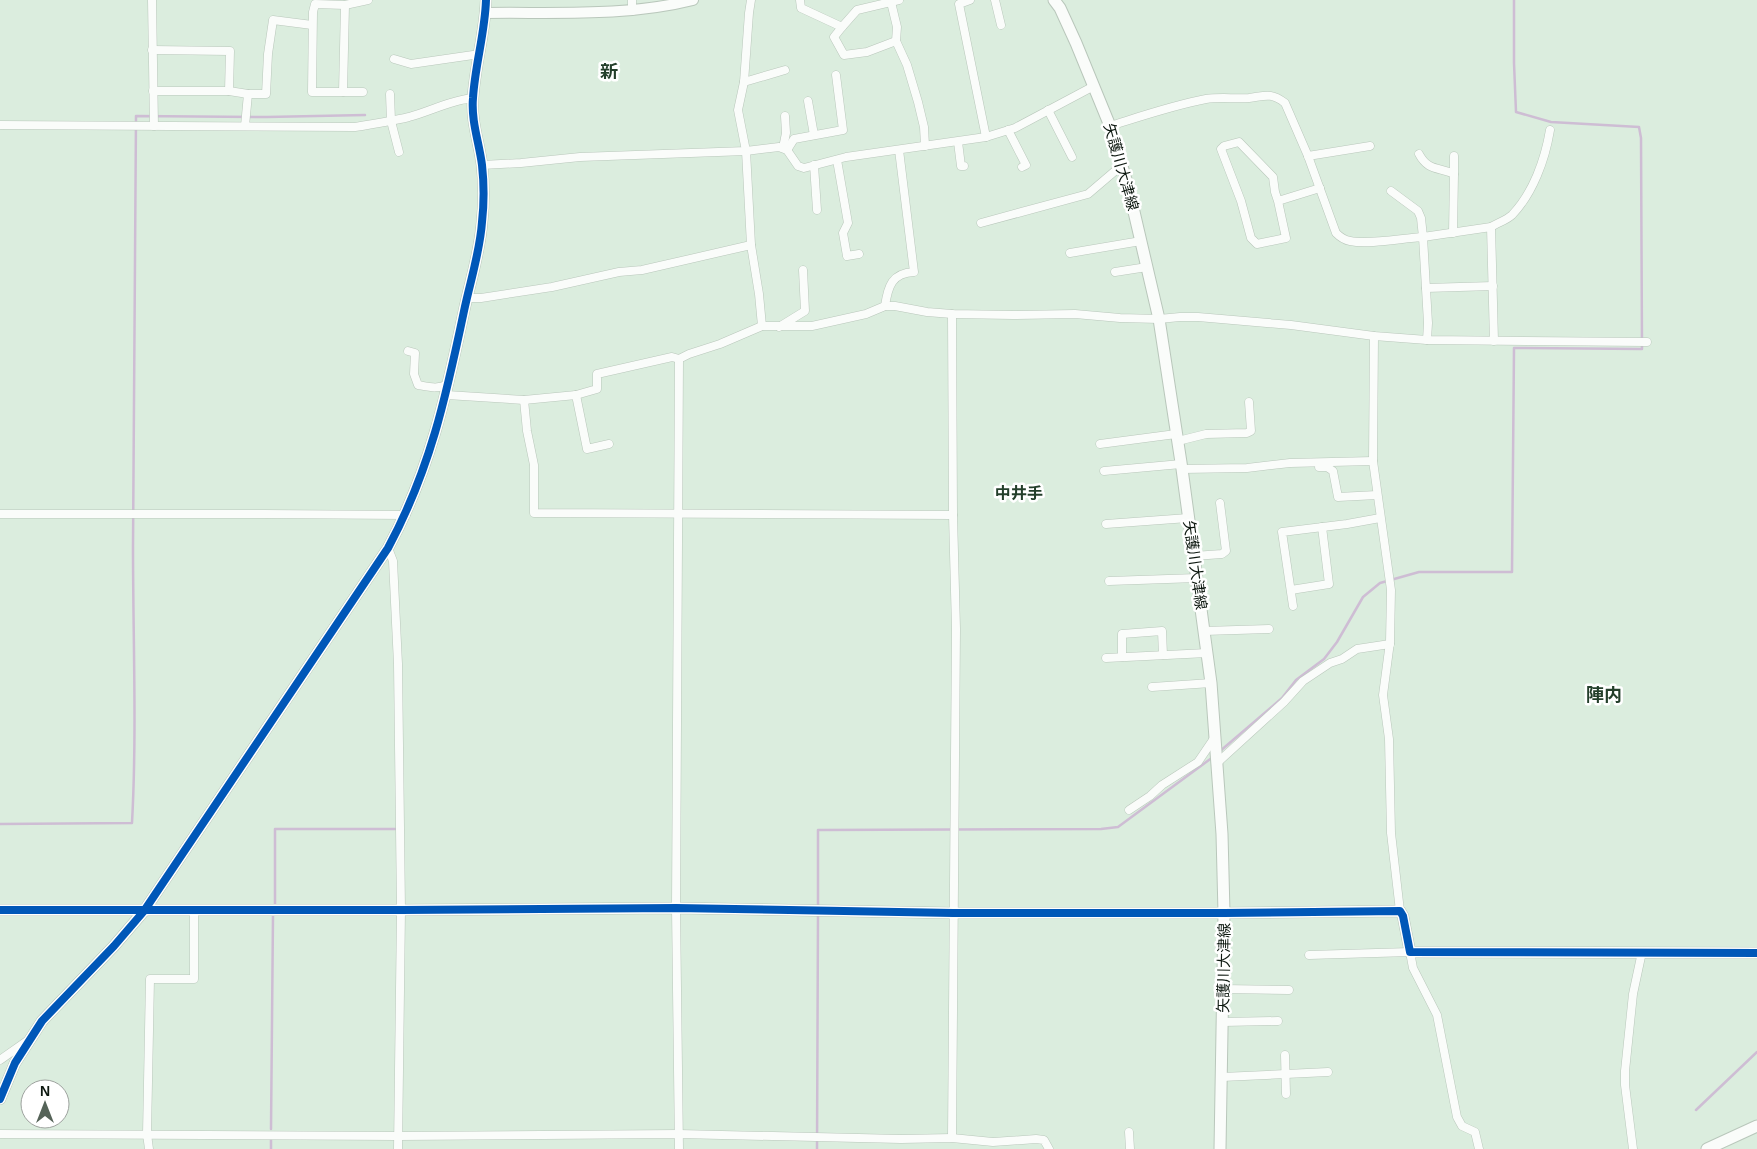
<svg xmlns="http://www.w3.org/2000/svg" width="1757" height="1149" font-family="Arial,'Noto Sans JP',sans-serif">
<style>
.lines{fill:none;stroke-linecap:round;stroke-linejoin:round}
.stream{stroke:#cebdd4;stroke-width:2.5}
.minor-casing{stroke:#b9c7bb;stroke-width:9}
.tertiary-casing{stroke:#b9c7bb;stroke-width:12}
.secondary-casing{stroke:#b9c7bb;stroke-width:13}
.minor{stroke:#fafcfa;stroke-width:8}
.tertiary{stroke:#fafcfa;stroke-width:10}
.secondary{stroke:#fafcfa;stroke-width:11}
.cycleway-casing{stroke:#fff;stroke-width:11}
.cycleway{stroke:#0057b8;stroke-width:8}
.labels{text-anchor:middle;stroke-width:5;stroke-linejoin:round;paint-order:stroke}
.street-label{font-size:15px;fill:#0d1810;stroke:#fff}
.neighbourhood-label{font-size:16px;font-weight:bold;fill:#243f2b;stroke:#fff}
.quarter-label{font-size:18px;font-weight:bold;fill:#243f2b;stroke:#fff}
</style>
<rect width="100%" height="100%" fill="#dbedde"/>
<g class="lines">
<!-- stream -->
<g class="stream">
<path d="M 1219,752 L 1282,698 L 1296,680 L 1324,659 L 1337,642 L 1363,597 L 1380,583 L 1419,572 L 1512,572 L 1514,348 L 1642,349 L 1641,138 L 1639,127 L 1551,122 L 1516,112 L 1514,63 L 1514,0"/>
<path d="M 0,824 L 132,823 C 137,731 133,639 133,547 C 133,403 135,259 136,116 L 267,117 L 365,115"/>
<path d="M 275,906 L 275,829 L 395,829"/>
<path d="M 818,909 L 818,830 L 1101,829 L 1118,827 L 1213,757"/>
<path d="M 1696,1110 L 1757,1052"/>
<path d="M 271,1129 L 273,915"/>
<path d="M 271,1140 L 271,1149"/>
<path d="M 817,1149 L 818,914"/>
</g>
<defs>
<g id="minor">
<path d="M 152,0 L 154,126"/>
<path d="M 632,0 L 632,11"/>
<path d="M 751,0 L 749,13 L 744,82 L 738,110 L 746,151 L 751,245 L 759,294 L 762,326"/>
<path d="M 800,0 L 801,8 L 842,27 L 834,37 L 844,55 L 867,52 L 896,41"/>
<path d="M 970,0 L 959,4 L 986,137"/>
<path d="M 995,0 L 1001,25"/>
<path d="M 891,2 L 897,27 L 896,41 L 907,65 L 918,102 L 924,127 L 925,146"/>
<path d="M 842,27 L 857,10 L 899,0"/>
<path d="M 152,50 L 230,51 L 229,91 L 153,91"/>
<path d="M 394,59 L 411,64 L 480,54"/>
<path d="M 744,82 L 785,70"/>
<path d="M 229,91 L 248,94"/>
<path d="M 343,92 L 345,5"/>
<path d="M 363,92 L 312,92 L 313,12 L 315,4 L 345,5 L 368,0"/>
<path d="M 390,94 L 391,121 L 399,152"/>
<path d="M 808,101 L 814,135"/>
<path d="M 1048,110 L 1072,157"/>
<path d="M 0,125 L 355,127 C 374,124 392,121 409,117 C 431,111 451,100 473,98"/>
<path d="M 245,126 L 248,94 L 266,94 L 268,54 L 273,20 L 312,25"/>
<path d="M 1110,126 C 1142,116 1174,105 1206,99 C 1220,97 1235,99 1249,98 C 1265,96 1271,92 1285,103 L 1308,156 L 1336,233 C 1340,237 1344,240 1350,241 C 1369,245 1403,238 1423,237 L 1428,323 L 1427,340"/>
<path d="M 1008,130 L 1026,165 L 1022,167"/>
<path d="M 958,142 L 961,166 L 964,166"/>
<path d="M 783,148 L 786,133 L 785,116"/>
<path d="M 787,150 L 794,139 L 843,130 L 836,75"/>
<path d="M 1419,154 C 1428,171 1438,167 1454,174 L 1453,233"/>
<path d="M 1308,156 L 1370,146"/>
<path d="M 837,160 L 848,223 L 843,233 L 847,256 L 859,254"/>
<path d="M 482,165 L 521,163 L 580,157 L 746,151 L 779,147 L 787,150 L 798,166 L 804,168 L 846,157 L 986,137 L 1015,128 L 1094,86"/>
<path d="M 814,165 L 817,210"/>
<path d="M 1454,174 L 1454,156"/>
<path d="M 1391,191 L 1418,211 L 1421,218 L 1423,237 L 1491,227 L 1494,341"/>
<path d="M 1278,201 L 1275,192 L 1273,177 L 1239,142 L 1224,146 L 1221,149 L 1241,201 L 1251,238 L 1257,244 L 1286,238 L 1278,201 L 1320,188"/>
<path d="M 981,223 L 1088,194 L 1122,165"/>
<path d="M 1491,227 C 1497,223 1507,220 1512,215 C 1533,193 1545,160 1550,130"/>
<path d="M 1070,253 L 1141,241"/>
<path d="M 1115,272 L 1147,267"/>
<path d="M 1426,288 L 1493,286"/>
<path d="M 467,298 L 481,298 L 552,287 L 619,272 L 642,270 L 751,245"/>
<path d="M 885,306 C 888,286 892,273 914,272 L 899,150"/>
<path d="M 952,314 L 953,515 L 956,629 L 952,1138"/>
<path d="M 779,327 L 805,311 L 803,270"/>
<path d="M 1374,336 L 1373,461 L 1391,590 L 1390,642 L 1383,695 L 1389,739 L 1391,833 L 1400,911"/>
<path d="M 408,351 L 415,353 L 414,374 L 418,385 C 429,387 439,390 449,383"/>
<path d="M 679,359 L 689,354 L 720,344 L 762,326 L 812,326 L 866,314 L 885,306 L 895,306 L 927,312 L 952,314 L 1013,315 L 1075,314 L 1120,318 L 1159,319 L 1180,317 L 1198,317 L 1291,325 L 1374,336 L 1427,340 L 1647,342"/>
<path d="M 447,395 L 524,400 L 576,395 L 597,389 L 597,374 L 672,357 L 679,359"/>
<path d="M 576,395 L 587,449 L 609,444"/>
<path d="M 524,400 L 527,431 L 534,465 L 534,513 L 953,515"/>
<path d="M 1178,441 L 1206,434 L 1247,433 L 1251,431 L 1249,402"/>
<path d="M 1100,444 L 1176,434"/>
<path d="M 1319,467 L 1327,467 L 1333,471 L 1338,497 L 1377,495"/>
<path d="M 1182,469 L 1247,468 L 1290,463 L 1373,461"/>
<path d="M 1104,471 L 1181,464"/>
<path d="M 0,514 L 264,514 L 406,515"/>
<path d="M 1106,524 L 1188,518"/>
<path d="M 388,548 L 393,561 L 398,664 L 401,910 L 398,1149"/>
<path d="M 1194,556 L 1222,554 L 1226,551 L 1220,503"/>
<path d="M 1109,581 L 1197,578"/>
<path d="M 1291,590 L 1329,584 L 1322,527"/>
<path d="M 1293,606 L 1282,532 L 1347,524 L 1380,518"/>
<path d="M 1204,631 L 1269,629"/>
<path d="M 1122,657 L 1122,634 L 1162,631 L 1163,655"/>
<path d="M 1106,658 L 1207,653"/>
<path d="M 1152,687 L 1211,683"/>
<path d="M 1217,763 L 1284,702 L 1303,681 L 1330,663 L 1342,659 L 1357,649 L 1390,644"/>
<path d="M 1129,810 L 1150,796 L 1162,785 L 1198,762 L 1215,737"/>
<path d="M 1309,955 L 1410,952 L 1413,968 L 1437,1015 L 1457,1117 L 1462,1126 L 1475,1132 L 1479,1149"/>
<path d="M 1223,989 L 1289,990"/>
<path d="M 1223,1022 L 1278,1021"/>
<path d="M 1285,1055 L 1286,1094"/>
<path d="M 0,1060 L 27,1041"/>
<path d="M 1222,1077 L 1328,1072"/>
<path d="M 1129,1132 L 1130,1149"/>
<path d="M 0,1134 L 398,1136 L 679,1134 L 901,1139 L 952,1138 L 993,1142 L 1036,1139 L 1044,1140 L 1049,1149"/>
<path d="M 149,1149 L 147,1134 L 150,979 L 194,979 L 194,911"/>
<path d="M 679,1149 L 676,908 L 679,359"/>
<path d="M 1633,1149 L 1625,1085 L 1625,1071 L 1633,994 L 1642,952"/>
</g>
<g id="tertiary">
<path d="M 485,13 C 554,12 626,17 693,0"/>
<path d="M 0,910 L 401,910 L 676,908 L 953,913 L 1224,913 L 1400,911 L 1403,916 L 1410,952 L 1757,953"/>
<path d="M 0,1099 L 15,1063 L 42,1021 L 114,946 L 144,911 L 388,548 C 430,470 446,397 464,311 C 470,282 480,252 482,222 C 484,204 484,183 482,165 C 479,142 471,121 473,98 C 475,65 485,33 486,0"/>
</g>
<g id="secondary">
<path d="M 1054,0 L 1060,8 L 1076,43 L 1110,126 L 1128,186 L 1159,319 L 1182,469 L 1211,683 L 1222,834 L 1224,913 L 1220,1149"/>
<path d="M 1707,1149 L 1757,1126"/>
</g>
</defs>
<!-- minor casing -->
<use href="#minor" class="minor-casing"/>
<!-- tertiary casing -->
<use href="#tertiary" class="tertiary-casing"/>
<!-- secondary casing -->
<use href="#secondary" class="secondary-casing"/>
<!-- minor -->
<use href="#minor" class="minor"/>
<!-- tertiary -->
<use href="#tertiary" class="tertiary"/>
<!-- secondary -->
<use href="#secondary" class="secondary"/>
<defs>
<g id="cycleway">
<path d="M 0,910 L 401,910 L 676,908 L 953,913 L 1224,913 L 1400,911 L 1403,916 L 1410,952 L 1757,953"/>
<path d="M 0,1099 L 15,1063 L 42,1021 L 114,946 L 144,911 L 388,548 C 430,470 446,397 464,311 C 470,282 480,252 482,222 C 484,204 484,183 482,165 C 479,142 471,121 473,98 C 475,65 485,33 486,0"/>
</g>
</defs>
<!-- cycleway casing -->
<use href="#cycleway" class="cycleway-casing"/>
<!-- cycleway -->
<use href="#cycleway" class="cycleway"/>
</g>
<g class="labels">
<!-- street labels -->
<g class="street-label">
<text transform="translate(1121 167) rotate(74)" y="5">矢護川大津線</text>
<text transform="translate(1195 565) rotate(82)" y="5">矢護川大津線</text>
<text transform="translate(1224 968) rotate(-89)" y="5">矢護川大津線</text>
</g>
<!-- neighbourhood labels -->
<g class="neighbourhood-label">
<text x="1019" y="499">中井手</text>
</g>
<!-- quarter labels -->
<g class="quarter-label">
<text x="609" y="78">新</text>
<text x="1604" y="701">陣内</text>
</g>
</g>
<!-- north arrow -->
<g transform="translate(45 1104)"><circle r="24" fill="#ffffff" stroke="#9ea39f"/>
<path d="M0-4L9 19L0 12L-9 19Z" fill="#556358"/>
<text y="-8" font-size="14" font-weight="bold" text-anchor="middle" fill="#0d1810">N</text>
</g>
</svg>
